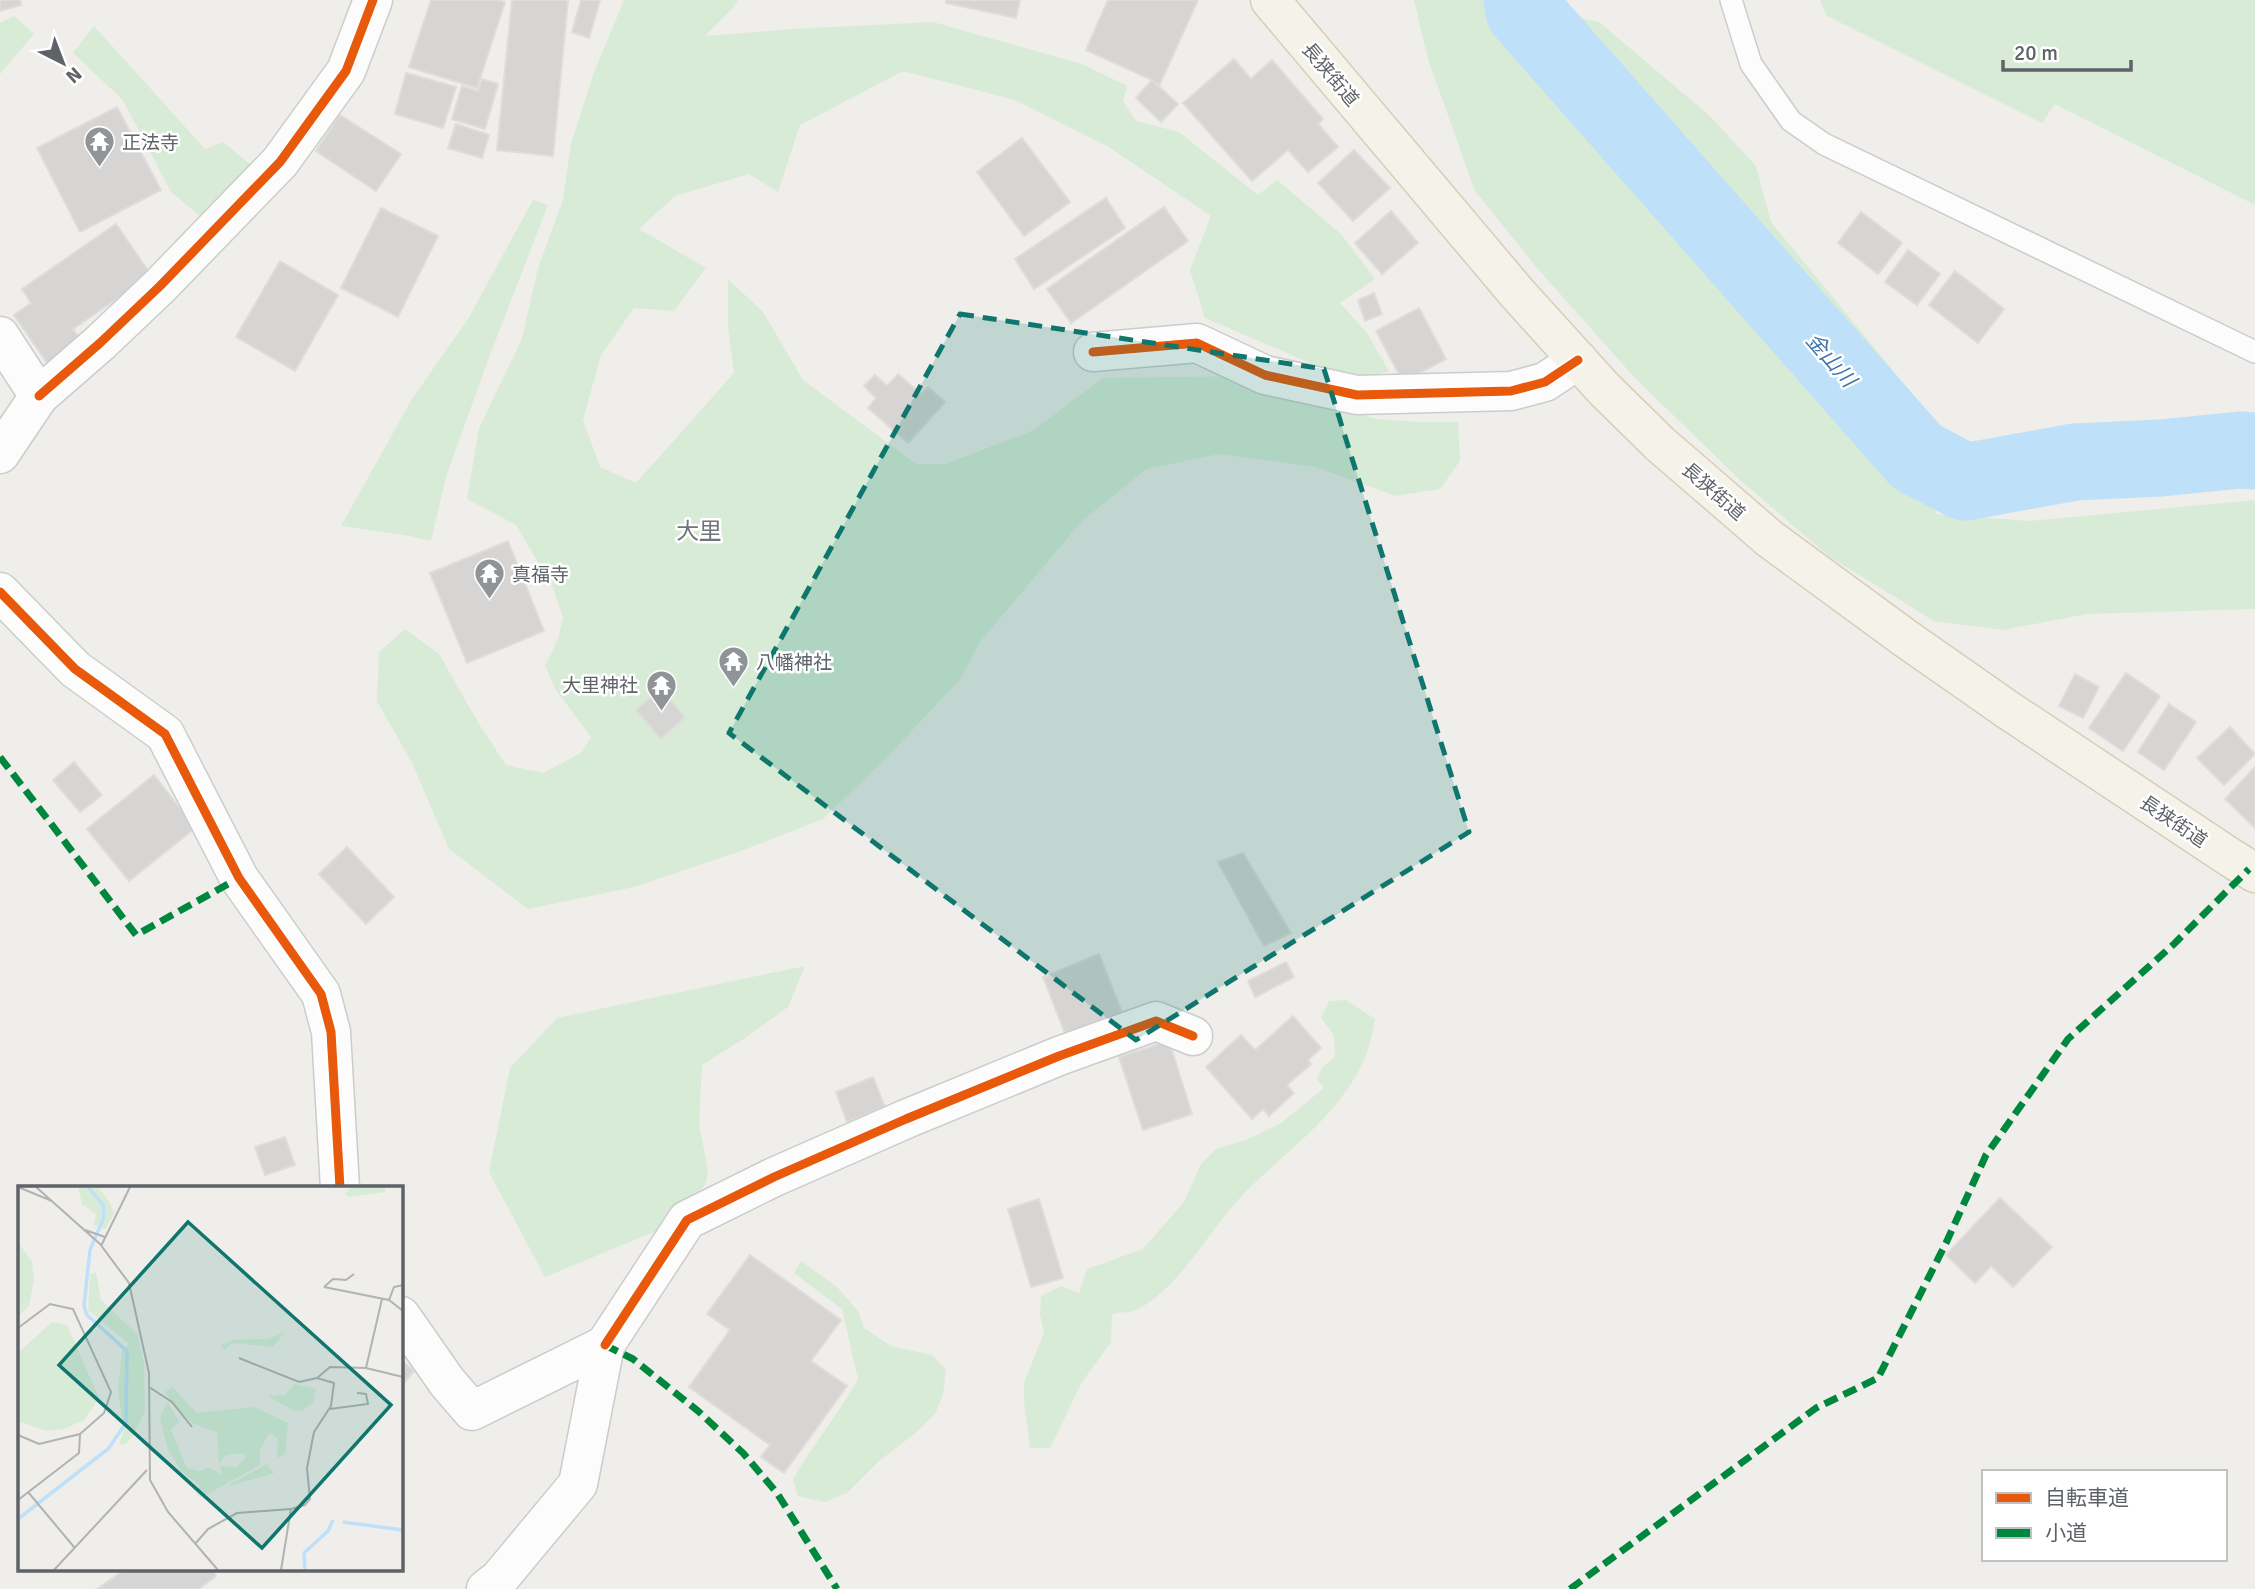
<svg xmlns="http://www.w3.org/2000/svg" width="2255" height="1589" font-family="Signika,'Noto Sans JP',sans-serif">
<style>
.green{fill:#d8ebd6}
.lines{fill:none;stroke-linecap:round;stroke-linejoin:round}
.river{stroke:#bfe0f9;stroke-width:77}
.building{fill:#d6d5d3;stroke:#deddd9;stroke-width:2}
.lane-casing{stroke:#cbcccc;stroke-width:24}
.street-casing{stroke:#cbcccc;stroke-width:41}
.primary-casing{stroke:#d7ceb8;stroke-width:41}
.lane{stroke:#fdfcfc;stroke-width:21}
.street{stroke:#fdfcfc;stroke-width:38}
.primary{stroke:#f4f2e9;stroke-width:38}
.quiet{stroke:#00873e;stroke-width:7;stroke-dasharray:14 7;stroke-linecap:butt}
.cycleway-casing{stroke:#fff;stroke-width:13}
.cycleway{stroke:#e8590c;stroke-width:9}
.marked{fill:#0f766e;fill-opacity:0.2;stroke:#0f766e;stroke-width:5;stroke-dasharray:14 9;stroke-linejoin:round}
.labels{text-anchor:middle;stroke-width:5;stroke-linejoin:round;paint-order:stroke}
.street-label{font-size:19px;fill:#5f6368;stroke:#fff}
.poi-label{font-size:19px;fill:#5f6368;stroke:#fff;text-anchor:start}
.water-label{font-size:21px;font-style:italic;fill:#4174aa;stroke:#fff}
.quarter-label{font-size:23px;fill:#70757a;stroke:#fff}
.inset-river{fill:none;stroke:#bfe0f9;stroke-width:3.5}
.inset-road{fill:none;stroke:#b1b2b2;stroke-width:2}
.view{fill:#0f766e;fill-opacity:0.15;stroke:#0f766e;stroke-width:3.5}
.inset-edge{fill:none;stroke:#5f6368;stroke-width:3.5}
</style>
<rect width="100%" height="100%" fill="#efeeea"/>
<!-- green -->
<g class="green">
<path d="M 624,0 L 738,0 L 733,8 L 705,36 L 793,29 L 933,22 L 1082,64 L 1127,86 L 1123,101 L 1136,121 L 1179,132 L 1258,195 L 1277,180 L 1341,234 L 1375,279 L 1340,303 L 1367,333 L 1389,371 L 1355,382 L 1205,318 L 1190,270 L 1211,216 L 1107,146 L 1015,100 L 903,71 L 800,125 L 778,192 L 749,174 L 675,196 L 639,229 L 706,268 L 674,311 L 634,308 L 601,355 L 583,420 L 600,467 L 636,483 L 734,373 L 728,327 L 728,279 L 763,312 L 803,380 L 916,464 L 946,464 L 1034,430 L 1103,378 L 1247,376 L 1376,419 L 1419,422 L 1458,422 L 1460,461 L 1440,489 L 1395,496 L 1316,467 L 1219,454 L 1146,469 L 1081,522 L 979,643 L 961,678 L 889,755 L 823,819 L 738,852 L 634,887 L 528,909 L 449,849 L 412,763 L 377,701 L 379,652 L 405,629 L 439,654 L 479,724 L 506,765 L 543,773 L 581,753 L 591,737 L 556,690 L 545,666 L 558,639 L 563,617 L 552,586 L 516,525 L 467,499 L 479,428 L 522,339 L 538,268 L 563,200 L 571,144 L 593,75 Z"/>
<path d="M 1414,0 L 1545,0 L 1561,14 L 1599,22 L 1709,115 L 1756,166 L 1771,222 L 1950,440 L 1936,514 L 2029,521 L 2255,500 L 2255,609 L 2087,614 L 2003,630 L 1934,621 L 1830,557 L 1740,480 L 1635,378 L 1537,268 L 1475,191 L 1428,59 Z"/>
<path d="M 1820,0 L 2255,0 L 2255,205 L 2055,104 L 2042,123 L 1827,16 Z"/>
<path d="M 14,16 L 34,34 L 0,74 L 0,23 Z"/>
<path d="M 94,26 L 205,149 L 223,142 L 257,170 L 206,221 L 171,192 L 123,100 L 73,53 Z"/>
<path d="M 533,200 L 548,205 L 488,360 L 446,477 L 431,541 L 404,535 L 341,526 L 412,399 L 468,319 Z"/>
<path d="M 805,966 L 788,1007 L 745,1038 L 702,1065 L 699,1123 L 708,1172 L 705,1185 L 656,1231 L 545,1277 L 489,1172 L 510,1068 L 557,1018 Z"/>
<path d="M 1346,1000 L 1375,1019 C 1373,1029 1371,1040 1368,1050 C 1343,1116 1285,1150 1239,1199 C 1210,1230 1177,1290 1138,1309 C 1131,1313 1120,1312 1112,1314 L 1111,1342 L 1082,1382 L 1050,1448 L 1030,1448 L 1024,1402 L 1024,1383 L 1044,1333 L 1040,1314 L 1041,1296 L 1061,1286 L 1079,1293 L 1087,1269 L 1143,1249 L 1184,1202 L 1201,1164 L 1216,1149 L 1246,1140 L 1280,1124 L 1324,1088 L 1317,1079 L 1322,1068 L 1335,1056 L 1334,1035 L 1321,1018 L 1329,1001 Z"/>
<path d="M 801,1261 L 837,1287 L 858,1311 L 864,1328 L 891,1346 L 932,1355 L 946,1370 L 943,1394 L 935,1414 L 914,1434 L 879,1461 L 847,1493 L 825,1502 L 798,1496 L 793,1479 C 812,1445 839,1414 858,1379 L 842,1309 L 794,1273 Z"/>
</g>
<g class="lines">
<!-- river -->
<path class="river" d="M 1522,0 L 1524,11 L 1917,457 L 1965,482 L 2075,462 L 2161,458 L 2240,450 L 2255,451"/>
</g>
<!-- building -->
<g class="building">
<path d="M 0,0 L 20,0 L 21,5 L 0,11 Z"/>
<path d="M 431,0 L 497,0 L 505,2 L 477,88 L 409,67 Z"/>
<path d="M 512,0 L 568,0 L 553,156 L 497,150 Z"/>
<path d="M 581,0 L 600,0 L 589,38 L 572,32 Z"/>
<path d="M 946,0 L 1020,0 L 1016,18 L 946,3 Z"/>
<path d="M 1108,0 L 1198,0 L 1159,86 L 1152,80 L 1086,50 Z"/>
<path d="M 1234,59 L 1251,79 L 1272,60 L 1323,119 L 1318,124 L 1338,147 L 1308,172 L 1288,150 L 1252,181 L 1183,103 Z"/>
<path d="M 406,73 L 456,87 L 443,128 L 395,114 Z"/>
<path d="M 482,79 L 498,84 L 485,129 L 452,119 L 462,86 L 478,91 Z"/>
<path d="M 1152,80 L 1178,104 L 1161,122 L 1136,98 Z"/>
<path d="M 117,107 L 161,190 L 80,232 L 37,148 Z"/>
<path d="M 340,115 L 401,154 L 376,191 L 316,151 Z"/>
<path d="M 456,124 L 489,135 L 482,158 L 448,148 Z"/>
<path d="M 1022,138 L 1070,202 L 1024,236 L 977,172 Z"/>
<path d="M 1354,150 L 1390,188 L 1353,221 L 1318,183 Z"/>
<path d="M 1106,198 L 1125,228 L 1034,289 L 1015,259 Z"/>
<path d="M 1164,207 L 1188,241 L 1071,323 L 1047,289 Z"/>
<path d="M 381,208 L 438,236 L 398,317 L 341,288 Z"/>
<path d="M 1391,211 L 1418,243 L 1382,274 L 1355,243 Z"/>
<path d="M 1861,212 L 1902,243 L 1878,274 L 1838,243 Z"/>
<path d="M 116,224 L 151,275 L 73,329 L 85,347 L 52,370 L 14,315 L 31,303 L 22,289 Z"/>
<path d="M 1908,250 L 1940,274 L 1917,305 L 1885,282 Z"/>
<path d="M 280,261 L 338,295 L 295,371 L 236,337 Z"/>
<path d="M 1955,271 L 2004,309 L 1978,343 L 1929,305 Z"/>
<path d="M 1374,293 L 1382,314 L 1365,321 L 1358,300 Z"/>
<path d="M 1419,308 L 1446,359 L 1403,382 L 1376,331 Z"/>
<path d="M 898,374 L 921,394 L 928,387 L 945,402 L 908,443 L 868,408 L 876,398 L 864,386 L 875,375 L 887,386 Z"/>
<path d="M 508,541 L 544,631 L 467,663 L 430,573 Z"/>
<path d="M 2126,673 L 2160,696 L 2123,751 L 2089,728 Z"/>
<path d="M 2075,674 L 2099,687 L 2083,718 L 2059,706 Z"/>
<path d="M 661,689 L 685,717 L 661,739 L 636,710 Z"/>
<path d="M 2169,704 L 2196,722 L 2164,770 L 2138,752 Z"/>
<path d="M 2230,727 L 2255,754 L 2224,785 L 2197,758 Z"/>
<path d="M 74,762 L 102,795 L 80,812 L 53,780 Z"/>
<path d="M 2255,767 L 2255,828 L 2225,799 Z"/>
<path d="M 154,775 L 195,828 L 129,881 L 87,829 Z"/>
<path d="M 347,847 L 394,897 L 366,924 L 319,874 Z"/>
<path d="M 1243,853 L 1291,933 L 1264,946 L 1218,862 Z"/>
<path d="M 1099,954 L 1125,1020 L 1069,1043 L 1043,977 Z"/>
<path d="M 1286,962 L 1294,977 L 1255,997 L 1248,981 Z"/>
<path d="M 1293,1016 L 1321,1048 L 1308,1060 L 1311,1064 L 1287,1085 L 1294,1093 L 1269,1116 L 1263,1109 L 1252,1119 L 1206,1067 L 1241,1035 L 1255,1050 Z"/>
<path d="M 1169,1041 L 1192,1114 L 1143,1130 L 1119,1057 Z"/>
<path d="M 873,1077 L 885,1107 L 847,1122 L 836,1092 Z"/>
<path d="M 285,1137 L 295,1165 L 265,1175 L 255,1147 Z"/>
<path d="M 2000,1198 L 2052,1247 L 2013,1287 L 1991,1266 L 1975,1283 L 1946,1255 Z"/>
<path d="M 1039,1199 L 1063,1278 L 1031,1287 L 1008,1209 Z"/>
<path d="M 750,1255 L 841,1320 L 811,1361 L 847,1386 L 784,1473 L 761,1457 L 770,1445 L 689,1387 L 730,1330 L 707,1314 Z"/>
<path d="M 401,1360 L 414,1371 L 401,1387 Z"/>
<path d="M 117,1570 L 212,1570 L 216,1576 L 199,1589 L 97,1589 L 120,1573 Z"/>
</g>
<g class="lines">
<defs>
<path id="lane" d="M 1731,0 L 1751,64 L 1791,121 L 1824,144 L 2255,352"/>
<g id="street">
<path d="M 0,336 L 39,396 L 0,454"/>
<path d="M 1093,352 L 1197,343 L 1265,375 L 1357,395 L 1511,391 L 1545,382 L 1578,360"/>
<path d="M 39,396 L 100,343 L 160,286 L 280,162 L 346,71 L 373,0"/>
<path d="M 0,592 L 75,669 L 165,734 L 239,878 L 321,994 L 331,1032 L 340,1188"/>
<path d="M 401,1316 L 447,1382 L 472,1411 L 605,1345 L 578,1484 L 499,1579 L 486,1589"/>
<path d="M 605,1345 L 687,1220 L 774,1177 L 906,1119 L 1059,1056 L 1156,1021 L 1193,1036"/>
</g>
<path id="primary" d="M 1270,0 L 1517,293 L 1604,389 L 1660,444 L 1770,539 L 1905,638 L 2008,710 L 2231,858 L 2255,873"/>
</defs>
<!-- lane casing -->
<use href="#lane" class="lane-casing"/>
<!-- street casing -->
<use href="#street" class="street-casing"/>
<!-- primary casing -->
<use href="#primary" class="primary-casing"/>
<!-- lane -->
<use href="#lane" class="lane"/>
<!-- street -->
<use href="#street" class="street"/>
<!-- primary -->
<use href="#primary" class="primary"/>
<!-- quiet -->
<g class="quiet">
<path d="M 0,757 L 136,935 L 239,878"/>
<path d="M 605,1345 L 633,1359 L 698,1411 L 743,1453 L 777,1493 L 837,1589"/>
<path d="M 1570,1589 L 1816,1408 L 1878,1378 L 1946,1243 L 1986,1155 L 2068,1039 L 2174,944 L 2249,869"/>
</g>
<defs>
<g id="cycleway">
<path d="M 1093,352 L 1197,343 L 1265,375 L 1357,395 L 1511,391 L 1545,382 L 1578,360"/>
<path d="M 39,396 L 100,343 L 160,286 L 280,162 L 346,71 L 373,0"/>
<path d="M 0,592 L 75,669 L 165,734 L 239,878 L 321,994 L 331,1032 L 340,1188"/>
<path d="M 605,1345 L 687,1220 L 774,1177 L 906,1119 L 1059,1056 L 1156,1021 L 1193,1036"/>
</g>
</defs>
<!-- cycleway casing -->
<use href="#cycleway" class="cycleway-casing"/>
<!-- cycleway -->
<use href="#cycleway" class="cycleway"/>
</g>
<!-- marked area -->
<path class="marked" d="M 960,314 L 1324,369 L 1469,832 L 1136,1040 L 729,733 Z"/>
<!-- icons -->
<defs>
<symbol id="temple-pin" viewBox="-11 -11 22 30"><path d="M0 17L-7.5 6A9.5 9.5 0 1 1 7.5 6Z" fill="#919496" stroke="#fff"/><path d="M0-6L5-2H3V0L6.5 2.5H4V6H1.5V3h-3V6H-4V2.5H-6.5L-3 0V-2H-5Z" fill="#fff"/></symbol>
</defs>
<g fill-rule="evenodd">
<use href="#temple-pin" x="82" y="124" width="35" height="47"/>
<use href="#temple-pin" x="472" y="556" width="35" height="47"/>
<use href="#temple-pin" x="716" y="644" width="35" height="47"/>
<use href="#temple-pin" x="644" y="668" width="35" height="47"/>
</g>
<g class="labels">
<!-- street labels -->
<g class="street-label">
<text transform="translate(1331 74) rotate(50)" y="7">長狭街道</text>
<text transform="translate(1714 491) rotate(41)" y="7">長狭街道</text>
<text transform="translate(2174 821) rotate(34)" y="7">長狭街道</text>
</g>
<!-- poi labels -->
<g class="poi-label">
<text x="122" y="149">正法寺</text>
<text x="512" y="581">真福寺</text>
<text x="756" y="669">八幡神社</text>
<text x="638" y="692" text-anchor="end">大里神社</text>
</g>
<!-- water labels -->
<g class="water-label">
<text transform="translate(1831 360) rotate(49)" y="7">金山川</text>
</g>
<!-- quarter labels -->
<g class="quarter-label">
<text x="699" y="539">大里</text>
</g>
</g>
<!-- overview -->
<g transform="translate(18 1186)">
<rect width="385" height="385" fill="#efeeea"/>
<path d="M 60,1 L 80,1 L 92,17 L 96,28 L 87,43 L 76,39 L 78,28 L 64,18 ZM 333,1 L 367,1 L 367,6 L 331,11 L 327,8 ZM 0,56 L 14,76 L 16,93 L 11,120 L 0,131 ZM 78,86 L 83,114 L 120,149 L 126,178 L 127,225 L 114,252 L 106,259 L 101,259 L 106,244 L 100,204 L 104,164 L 111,158 L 70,124 L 72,88 ZM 34,136 L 49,139 L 81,212 L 66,234 L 46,243 L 28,245 L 0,235 L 0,167 ZM 267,146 L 255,161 L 214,157 L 206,164 L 203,159 L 215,154 L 250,153 ZM 277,198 L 298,203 L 295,217 L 285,224 L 276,225 L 250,210 L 267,209 ZM 154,201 L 179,227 L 236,221 L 270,237 L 267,268 L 259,272 L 260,252 L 251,247 L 242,264 L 242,279 L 182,312 L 175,303 L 183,301 L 162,284 L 150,263 L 142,232 L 149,216 L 161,235 L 153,244 L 169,282 L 182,285 L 190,281 L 205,289 L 202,280 L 219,281 L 228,271 L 226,267 L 208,269 L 201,278 L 199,246 L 176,238 L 162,227 L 147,206 ZM 249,278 L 256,287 L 212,300 L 211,299 Z" fill="#d8ebd6"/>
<path class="inset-river" d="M 0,333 L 90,263 L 108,237 L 109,165 L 69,129 L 66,120 L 72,64 L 86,31 L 85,19 L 70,1M 325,336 L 385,344M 287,384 L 286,367 L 310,345 L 315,334"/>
<path class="inset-road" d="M 0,1 L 34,15M 18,1 L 82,58 L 111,97 L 131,187 L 132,294 L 150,326 L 200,384M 67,44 L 87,51M 83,60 L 112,1M 306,101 L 371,114 L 385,125M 306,101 L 315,93 L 328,94 L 336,88M 371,114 L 376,101 L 385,99M 0,142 L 32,118 L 55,123 L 93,206 L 86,227 L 62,248 L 21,258 L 0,249M 221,172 L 281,196 L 299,192M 348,182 L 385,191M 131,201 L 154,216 L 174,241M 312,223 L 350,218 L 348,208 L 339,207M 10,306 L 56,361M 0,314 L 61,267 L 62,248M 177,358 L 190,343 L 219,327 L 273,323M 36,384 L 129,284M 263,384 L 273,323 L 287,319 L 292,313 L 289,282 L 296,246 L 313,220 L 316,197 L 299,192 L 312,181 L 348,182 L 364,113"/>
<path class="view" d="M 170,36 L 373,219 L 244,362 L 41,179 Z"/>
<rect width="385" height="385" class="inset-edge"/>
</g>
<!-- legend -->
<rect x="1982" y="1470" width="245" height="91" fill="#ffffff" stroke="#bfc1c3" stroke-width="2"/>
<rect x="1996" y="1493" width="35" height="10" fill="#e8590c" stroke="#bfc1c3" stroke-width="2"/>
<text x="2045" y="1505" font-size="21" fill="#5f6368">自転車道</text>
<rect x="1996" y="1528" width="35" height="10" fill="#00873e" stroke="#bfc1c3" stroke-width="2"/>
<text x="2045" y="1540" font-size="21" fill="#5f6368">小道</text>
<!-- north arrow -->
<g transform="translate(63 63) rotate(138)" stroke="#ffffff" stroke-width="5" paint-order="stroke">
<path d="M0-5L12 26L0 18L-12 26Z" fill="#5f6368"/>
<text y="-10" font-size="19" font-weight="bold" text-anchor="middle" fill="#5f6368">N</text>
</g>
<!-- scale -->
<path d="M2003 60v10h128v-10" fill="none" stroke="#5f6368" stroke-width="3.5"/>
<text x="2014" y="60" font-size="21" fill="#5f6368" stroke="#ffffff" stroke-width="5" paint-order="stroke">20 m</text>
</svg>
